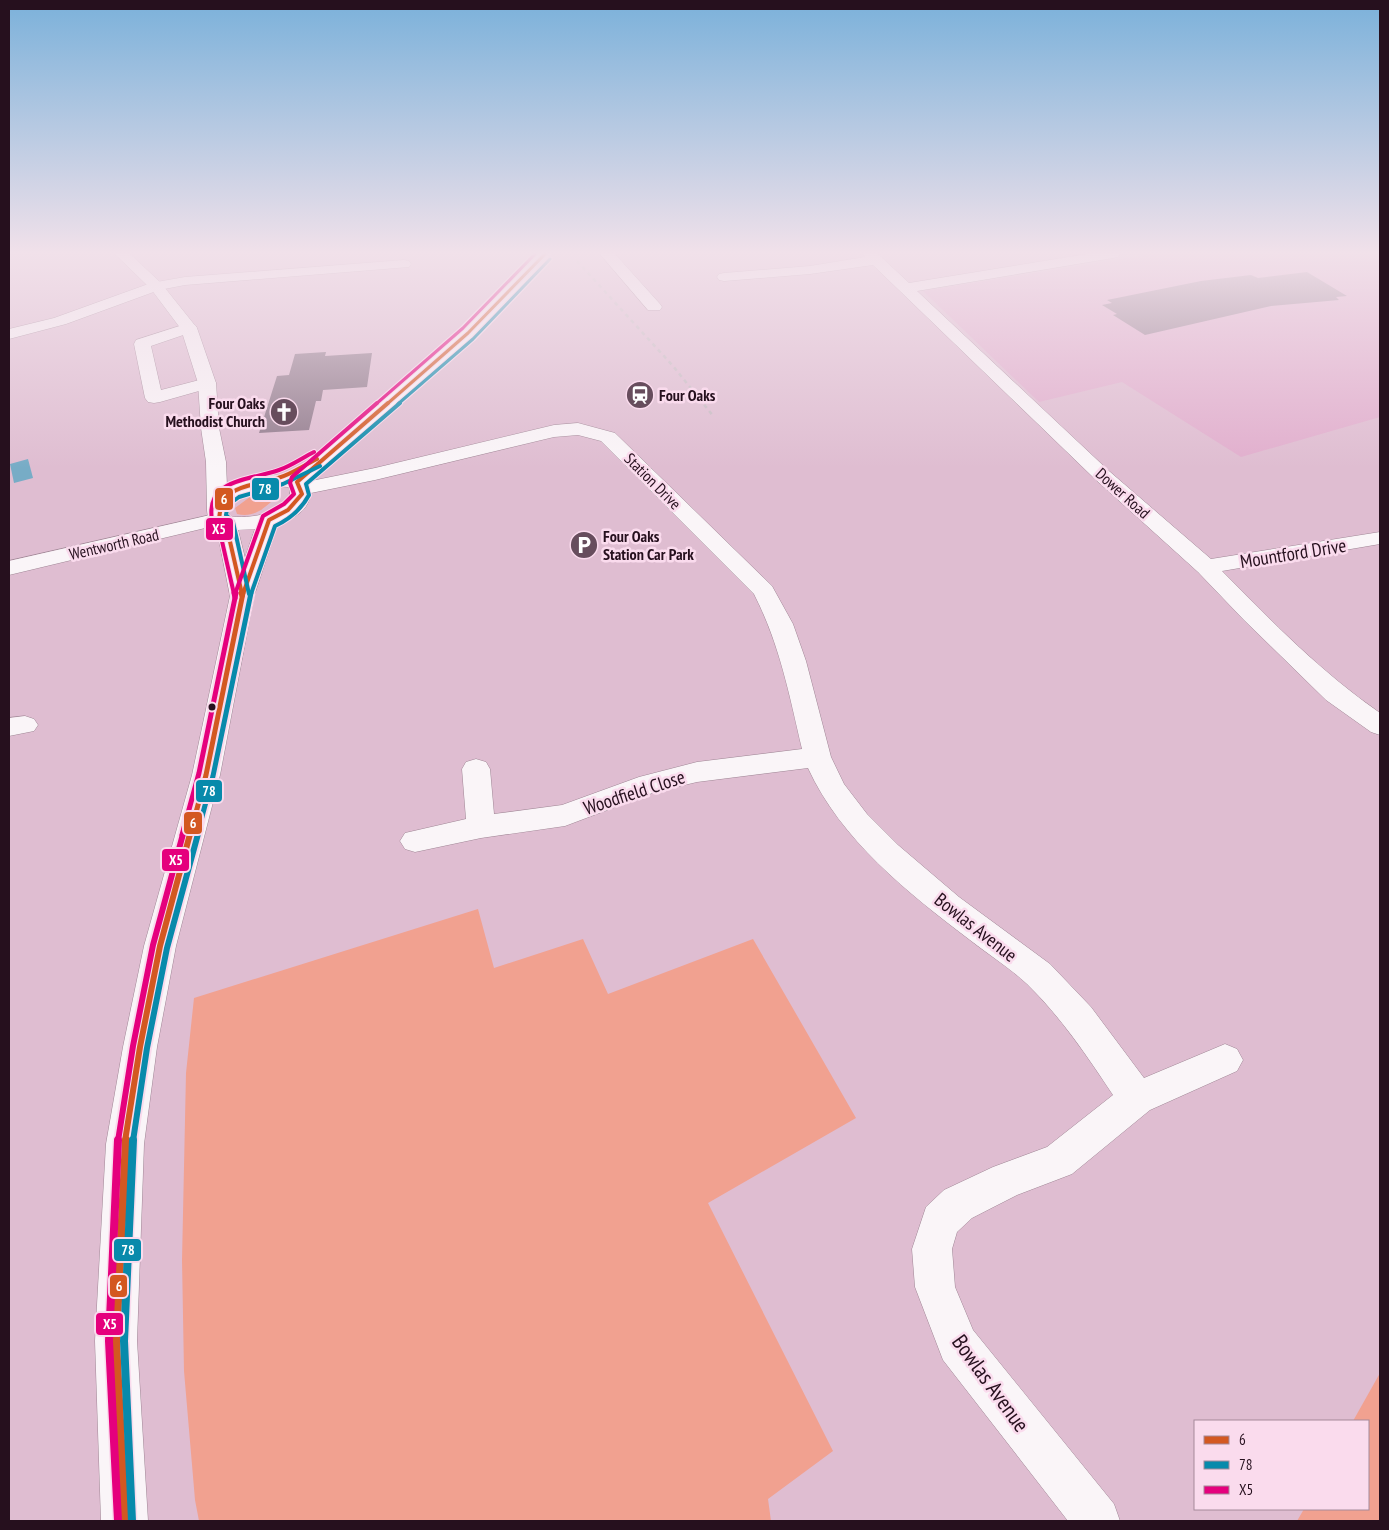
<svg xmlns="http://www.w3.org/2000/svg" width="1389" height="1530" font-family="'PT Sans Narrow',sans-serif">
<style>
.built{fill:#e1aecd}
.green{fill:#f1a190}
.water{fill:#77acc6}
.building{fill:#927c8d}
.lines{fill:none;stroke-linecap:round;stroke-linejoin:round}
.street-casing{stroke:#9f8695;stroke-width:1}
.primary-casing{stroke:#9f8695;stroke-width:1}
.street{fill:#faf5f8;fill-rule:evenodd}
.primary{fill:#faf5f8;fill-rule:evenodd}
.rail{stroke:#c6bcc2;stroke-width:2.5;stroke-dasharray:4 4;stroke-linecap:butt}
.bus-1-far4-casing{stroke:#fadbed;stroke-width:5.5}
.bus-1-far3-casing{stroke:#fadbed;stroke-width:6}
.bus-1-far2-casing{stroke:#fadbed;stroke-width:9}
.bus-1-far1-casing{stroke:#fadbed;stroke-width:10}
.bus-1-casing{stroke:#fadbed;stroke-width:11}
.bus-2-far4-casing{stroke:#fadbed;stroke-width:5.5}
.bus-2-far3-casing{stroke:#fadbed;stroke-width:6}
.bus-2-far2-casing{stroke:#fadbed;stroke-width:9}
.bus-2-far1-casing{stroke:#fadbed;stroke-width:10}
.bus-2-casing{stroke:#fadbed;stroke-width:11}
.bus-3-far4-casing{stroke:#fadbed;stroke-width:5.5}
.bus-3-far3-casing{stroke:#fadbed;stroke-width:6}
.bus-3-far2-casing{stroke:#fadbed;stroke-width:9}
.bus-3-far1-casing{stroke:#fadbed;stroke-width:10}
.bus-3-casing{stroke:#fadbed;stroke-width:11}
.bus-1-far4{stroke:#d35821;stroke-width:3}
.bus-1-far3{stroke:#d35821;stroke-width:4}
.bus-1-far2{stroke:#d35821;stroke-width:5}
.bus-1-far1{stroke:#d35821;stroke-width:6}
.bus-1{stroke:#d35821;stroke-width:8}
.bus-2-far4{stroke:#088aab;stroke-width:3}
.bus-2-far3{stroke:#088aab;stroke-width:4}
.bus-2-far2{stroke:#088aab;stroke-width:5}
.bus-2-far1{stroke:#088aab;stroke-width:6}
.bus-2{stroke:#088aab;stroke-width:8}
.bus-3-far4{stroke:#e5007d;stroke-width:3}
.bus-3-far3{stroke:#e5007d;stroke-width:4}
.bus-3-far2{stroke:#e5007d;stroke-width:5}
.bus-3-far1{stroke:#e5007d;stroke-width:6}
.bus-3{stroke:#e5007d;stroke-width:8}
.bus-dot{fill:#26101e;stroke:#fadbed;stroke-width:2}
.labels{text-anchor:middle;stroke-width:5;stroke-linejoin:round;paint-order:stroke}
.far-poi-label{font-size:16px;font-weight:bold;fill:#26101e;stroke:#fadbed;text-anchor:start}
.far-street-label{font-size:16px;fill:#26101e;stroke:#fadbed}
.street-label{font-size:19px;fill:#26101e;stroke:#fadbed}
.near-street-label{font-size:22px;fill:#26101e;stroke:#fadbed}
.line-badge{stroke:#fadbed;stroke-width:2}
.badge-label{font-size:14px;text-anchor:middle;font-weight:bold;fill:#fff}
</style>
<rect width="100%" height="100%" fill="#dfbdd1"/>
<!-- built -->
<path class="built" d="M 1151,254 L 1380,254 L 1380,417 L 1241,457 L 1122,382 L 1039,402 L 923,291 Z"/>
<!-- green -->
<g class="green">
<path d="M 271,487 L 278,489 L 279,494 C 267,506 255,519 237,514 L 235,508 L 258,491 Z"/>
<path d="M 478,909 L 494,968 L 583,939 L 608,994 L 753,939 L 856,1118 L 708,1203 L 833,1451 L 768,1499 L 771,1521 L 199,1521 L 195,1500 L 184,1371 L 182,1260 L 186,1073 L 194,998 Z"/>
<path d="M 1380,1373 L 1380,1521 L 1297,1521 L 1304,1509 L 1368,1509 L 1368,1421 L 1353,1421 Z"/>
</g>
<!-- water -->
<path class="water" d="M 28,459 L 33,478 L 14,483 L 10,464 Z"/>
<!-- building -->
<g class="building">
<path d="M 1307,272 L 1347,296 L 1336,297 L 1339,300 L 1271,306 L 1145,335 L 1113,315 L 1117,314 L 1102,305 L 1112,303 L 1107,300 L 1201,281 L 1251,275 L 1258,278 Z"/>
<path d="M 326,352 L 325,356 L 372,353 L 367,387 L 323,390 L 321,401 L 316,401 L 309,430 L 259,433 L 277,376 L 289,375 L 295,354 Z"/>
</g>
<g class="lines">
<defs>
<g id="street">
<path d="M 600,254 L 615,254 L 660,304 L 662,307 L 660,310 L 648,310 Z"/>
<path d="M 863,254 L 878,254 L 909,283 L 1087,254 L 1120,254 L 1118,257 L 1113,258 L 917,291 L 1109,471 L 1211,559 L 1380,532 L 1380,544 L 1222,571 C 1272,622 1322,673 1380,713 L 1380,735 L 1371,732 L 1326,700 L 1244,620 L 1198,572 L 1095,479 L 873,265 L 810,274 L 724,281 L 719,280 L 717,277 L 719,274 L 724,273 L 810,266 L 865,257 Z"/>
<path d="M 404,260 L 409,261 L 411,264 L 409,267 L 185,285 L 159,290 L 66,324 L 9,339 L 9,329 L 54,318 L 151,283 L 185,277 Z"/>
<path d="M 189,323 L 195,325 L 197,328 L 195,331 L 151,346 L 161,390 L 207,378 L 213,379 L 216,383 L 213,387 L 160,402 L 154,403 L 148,402 L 145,398 L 134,344 L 136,340 Z"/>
<path d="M 578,423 L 615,433 L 772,586 L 793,624 L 806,661 L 831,757 L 844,784 L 867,814 L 898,845 L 959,897 L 1050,964 L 1091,1007 L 1144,1078 L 1225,1044 L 1237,1049 L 1243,1060 L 1237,1071 L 1150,1110 L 1072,1174 L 1017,1195 L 972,1218 L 957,1232 L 952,1249 L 955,1287 L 973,1330 L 1114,1504 L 1120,1521 L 1068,1521 L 943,1360 L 915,1287 L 912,1249 L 926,1207 L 944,1190 L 993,1167 L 1047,1147 L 1113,1095 C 1087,1056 1061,1017 1027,984 C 1010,968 989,955 970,940 C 908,893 841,840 808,768 L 697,782 L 655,792 L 565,826 L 481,838 L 415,852 L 405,849 L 400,841 L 405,833 L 466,819 L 462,769 L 466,762 L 476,759 L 486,762 L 490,769 L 494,814 L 562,805 L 639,777 L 697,762 L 802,749 C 789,694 780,645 754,594 L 601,441 L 578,435 L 554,437 L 375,480 L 301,495 L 294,493 L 291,489 L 294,485 L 301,483 L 375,468 L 554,425 Z"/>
<path d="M 219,513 L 226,515 L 230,519 L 226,523 L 9,575 L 9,561 Z"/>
<path d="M 25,716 L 34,719 L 38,725 L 34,731 L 9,736 L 9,718 Z"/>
</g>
<path id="primary" d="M 115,254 L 130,254 L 161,283 L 197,328 L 216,383 L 219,428 L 226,462 L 227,487 C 247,476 270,474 292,476 L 462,330 L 537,254 L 552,254 L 474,336 L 308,483 C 316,505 298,518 278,523 L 254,596 L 220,775 L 176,946 L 157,1047 L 144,1144 L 137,1341 L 148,1521 L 101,1521 L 95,1341 L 106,1144 L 123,1047 L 144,946 L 192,775 L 230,596 L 216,525 L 208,519 L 207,510 L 206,462 L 201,428 L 198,383 L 181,329 L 151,289 ZM 274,486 L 289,487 C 298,513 246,520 229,516 C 228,493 257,488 274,486 ZM 255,529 L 245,558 L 238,530 Z"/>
</defs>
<!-- street casing -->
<use href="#street" class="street-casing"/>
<!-- primary casing -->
<use href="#primary" class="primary-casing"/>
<!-- street -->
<use href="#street" class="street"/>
<!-- primary -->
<use href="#primary" class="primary"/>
<!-- rail -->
<path class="rail" d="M 577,261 L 673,366 L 714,417"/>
<defs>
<path id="bus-1-far4" d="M 387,404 L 468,333 L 545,254"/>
<g id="bus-1-far3">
<path d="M 242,594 L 226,524 L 219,519 C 222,483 251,487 278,478 C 292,474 304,465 317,459"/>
<path d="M 243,594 L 269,520 L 288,510 L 302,494 L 297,482 L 388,403"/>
</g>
<g id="bus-1-far2">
<path d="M 241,593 L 242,596"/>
<path d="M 190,835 L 206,775 L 243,593"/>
</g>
<path id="bus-1-far1" d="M 125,1141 L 140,1047 L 160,946 L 190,834"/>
<path id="bus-1" d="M 125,1521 L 116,1341 L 126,1140"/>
<path id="bus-2-far4" d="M 398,404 L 473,339 L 550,259"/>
<g id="bus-2-far3">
<path d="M 249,594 L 233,522 L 226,515 L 228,505 L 239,497 L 283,484 L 320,466"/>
<path d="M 251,594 L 275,526 C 290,519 301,510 309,495 L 306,484 L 400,403"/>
</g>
<path id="bus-2-far2" d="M 197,835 L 213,776 L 251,593"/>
<path id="bus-2-far1" d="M 133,1141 L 147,1048 L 167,948 L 198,834"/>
<path id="bus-2" d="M 132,1521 L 124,1341 L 133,1140"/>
<path id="bus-3-far4" d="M 376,404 L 463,328 L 535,254"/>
<g id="bus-3-far3">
<path d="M 234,594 L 219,528 L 212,520 C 205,478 252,480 279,470 C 291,466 302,458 314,452"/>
<path d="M 235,594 L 263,516 L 284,504 L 294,494 L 290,483 L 292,477 L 377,403"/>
</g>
<g id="bus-3-far2">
<path d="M 234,593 L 235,598"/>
<path d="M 182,835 L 199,773 L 236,593"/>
</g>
<path id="bus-3-far1" d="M 118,1141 L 133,1046 L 153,945 L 183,834"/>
<path id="bus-3" d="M 118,1521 L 109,1341 L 118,1140"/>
</defs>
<!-- bus-1-far4 casing -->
<use href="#bus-1-far4" class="bus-1-far4-casing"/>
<!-- bus-1-far3 casing -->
<use href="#bus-1-far3" class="bus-1-far3-casing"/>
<!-- bus-1-far2 casing -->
<use href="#bus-1-far2" class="bus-1-far2-casing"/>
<!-- bus-1-far1 casing -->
<use href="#bus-1-far1" class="bus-1-far1-casing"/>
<!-- bus-1 casing -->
<use href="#bus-1" class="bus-1-casing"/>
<!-- bus-2-far4 casing -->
<use href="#bus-2-far4" class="bus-2-far4-casing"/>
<!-- bus-2-far3 casing -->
<use href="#bus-2-far3" class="bus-2-far3-casing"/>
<!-- bus-2-far2 casing -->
<use href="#bus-2-far2" class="bus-2-far2-casing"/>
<!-- bus-2-far1 casing -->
<use href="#bus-2-far1" class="bus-2-far1-casing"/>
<!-- bus-2 casing -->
<use href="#bus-2" class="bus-2-casing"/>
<!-- bus-3-far4 casing -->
<use href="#bus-3-far4" class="bus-3-far4-casing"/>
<!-- bus-3-far3 casing -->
<use href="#bus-3-far3" class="bus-3-far3-casing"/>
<!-- bus-3-far2 casing -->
<use href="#bus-3-far2" class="bus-3-far2-casing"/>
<!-- bus-3-far1 casing -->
<use href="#bus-3-far1" class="bus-3-far1-casing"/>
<!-- bus-3 casing -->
<use href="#bus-3" class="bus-3-casing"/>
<!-- bus-1-far4 -->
<use href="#bus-1-far4" class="bus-1-far4"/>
<!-- bus-1-far3 -->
<use href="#bus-1-far3" class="bus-1-far3"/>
<!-- bus-1-far2 -->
<use href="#bus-1-far2" class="bus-1-far2"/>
<!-- bus-1-far1 -->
<use href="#bus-1-far1" class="bus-1-far1"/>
<!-- bus-1 -->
<use href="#bus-1" class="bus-1"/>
<!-- bus-2-far4 -->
<use href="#bus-2-far4" class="bus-2-far4"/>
<!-- bus-2-far3 -->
<use href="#bus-2-far3" class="bus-2-far3"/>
<!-- bus-2-far2 -->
<use href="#bus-2-far2" class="bus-2-far2"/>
<!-- bus-2-far1 -->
<use href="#bus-2-far1" class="bus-2-far1"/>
<!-- bus-2 -->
<use href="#bus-2" class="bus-2"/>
<!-- bus-3-far4 -->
<use href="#bus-3-far4" class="bus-3-far4"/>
<!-- bus-3-far3 -->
<use href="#bus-3-far3" class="bus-3-far3"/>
<!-- bus-3-far2 -->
<use href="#bus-3-far2" class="bus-3-far2"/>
<!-- bus-3-far1 -->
<use href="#bus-3-far1" class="bus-3-far1"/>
<!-- bus-3 -->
<use href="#bus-3" class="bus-3"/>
</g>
<!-- sky -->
<linearGradient id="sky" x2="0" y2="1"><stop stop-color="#7bb1da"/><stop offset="0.54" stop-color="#f1e1ea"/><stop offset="1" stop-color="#f1e1ea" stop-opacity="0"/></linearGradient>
<rect width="1389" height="468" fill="url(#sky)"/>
<!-- icons -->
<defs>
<symbol id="station-disc" viewBox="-11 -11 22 22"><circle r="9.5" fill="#674d5d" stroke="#fadbed"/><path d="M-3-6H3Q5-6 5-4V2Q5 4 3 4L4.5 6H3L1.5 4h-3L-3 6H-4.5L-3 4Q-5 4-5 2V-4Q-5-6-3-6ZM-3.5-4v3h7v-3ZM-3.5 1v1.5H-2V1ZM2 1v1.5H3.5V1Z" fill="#fff"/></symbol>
<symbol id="church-disc" viewBox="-11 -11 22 22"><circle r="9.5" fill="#674d5d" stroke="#fadbed"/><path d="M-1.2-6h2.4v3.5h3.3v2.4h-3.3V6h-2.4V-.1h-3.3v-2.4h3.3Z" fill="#fff"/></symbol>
<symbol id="parking-disc" viewBox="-11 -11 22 22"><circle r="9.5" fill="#674d5d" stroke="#fadbed"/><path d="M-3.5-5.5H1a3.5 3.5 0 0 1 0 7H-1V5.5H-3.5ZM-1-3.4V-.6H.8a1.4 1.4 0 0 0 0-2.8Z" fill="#fff"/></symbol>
</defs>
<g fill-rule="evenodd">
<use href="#station-disc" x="624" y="379" width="32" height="32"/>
<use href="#church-disc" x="268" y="396" width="32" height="32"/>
<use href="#parking-disc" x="568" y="529" width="32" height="32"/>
</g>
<!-- markers -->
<circle class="bus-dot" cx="212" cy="707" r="4.5"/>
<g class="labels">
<!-- far-poi labels -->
<g class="far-poi-label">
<text x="659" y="401">Four Oaks</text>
<text x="265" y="409" text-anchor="end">Four Oaks<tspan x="265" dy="18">Methodist Church</tspan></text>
<text x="603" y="542">Four Oaks<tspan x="603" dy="18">Station Car Park</tspan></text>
</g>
<!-- far-street labels -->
<g class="far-street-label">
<text transform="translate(653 481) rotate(45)" y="6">Station Drive</text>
<text transform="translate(1123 493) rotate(42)" y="6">Dower Road</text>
<text transform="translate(114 544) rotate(-13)" y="6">Wentworth Road</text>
</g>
<!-- street labels -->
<g class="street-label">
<text transform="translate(1293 553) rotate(-9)" y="7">Mountford Drive</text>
<text transform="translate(634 792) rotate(-18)" y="7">Woodfield Close</text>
<text transform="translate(976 927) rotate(38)" y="7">Bowlas Avenue</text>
</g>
<!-- near-street labels -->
<g class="near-street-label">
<text transform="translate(991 1383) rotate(54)" y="8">Bowlas Avenue</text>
</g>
</g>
<g class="line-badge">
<rect x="251" y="477" width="29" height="24" rx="5" fill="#088aab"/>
<rect x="214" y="487" width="20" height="24" rx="5" fill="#d35821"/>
<rect x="205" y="517" width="29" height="24" rx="5" fill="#e5007d"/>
<rect x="195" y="779" width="28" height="24" rx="5" fill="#088aab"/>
<rect x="183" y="811" width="20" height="24" rx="5" fill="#d35821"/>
<rect x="161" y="848" width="29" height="24" rx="5" fill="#e5007d"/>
<rect x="113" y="1238" width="29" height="24" rx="5" fill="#088aab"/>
<rect x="109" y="1274" width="19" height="24" rx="5" fill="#d35821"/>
<rect x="95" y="1312" width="29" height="24" rx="5" fill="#e5007d"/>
</g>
<g class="badge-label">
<text x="265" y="494">78</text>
<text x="224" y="504">6</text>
<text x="219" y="534">X5</text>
<text x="209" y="796">78</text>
<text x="193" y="828">6</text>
<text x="176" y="865">X5</text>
<text x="128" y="1255">78</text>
<text x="119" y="1291">6</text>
<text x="110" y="1329">X5</text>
</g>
<!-- border -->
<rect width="1389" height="1530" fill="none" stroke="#26101e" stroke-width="20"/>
<!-- legend -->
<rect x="1194" y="1420" width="175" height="90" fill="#fadbed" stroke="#a58a9a"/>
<rect x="1204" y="1436" width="25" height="8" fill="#d35821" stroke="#a58a9a"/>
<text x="1239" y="1445" font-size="15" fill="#26101e">6</text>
<rect x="1204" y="1461" width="25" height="8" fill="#088aab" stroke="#a58a9a"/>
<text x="1239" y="1470" font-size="15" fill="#26101e">78</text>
<rect x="1204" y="1486" width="25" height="8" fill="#e5007d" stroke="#a58a9a"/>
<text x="1239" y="1495" font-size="15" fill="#26101e">X5</text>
</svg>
